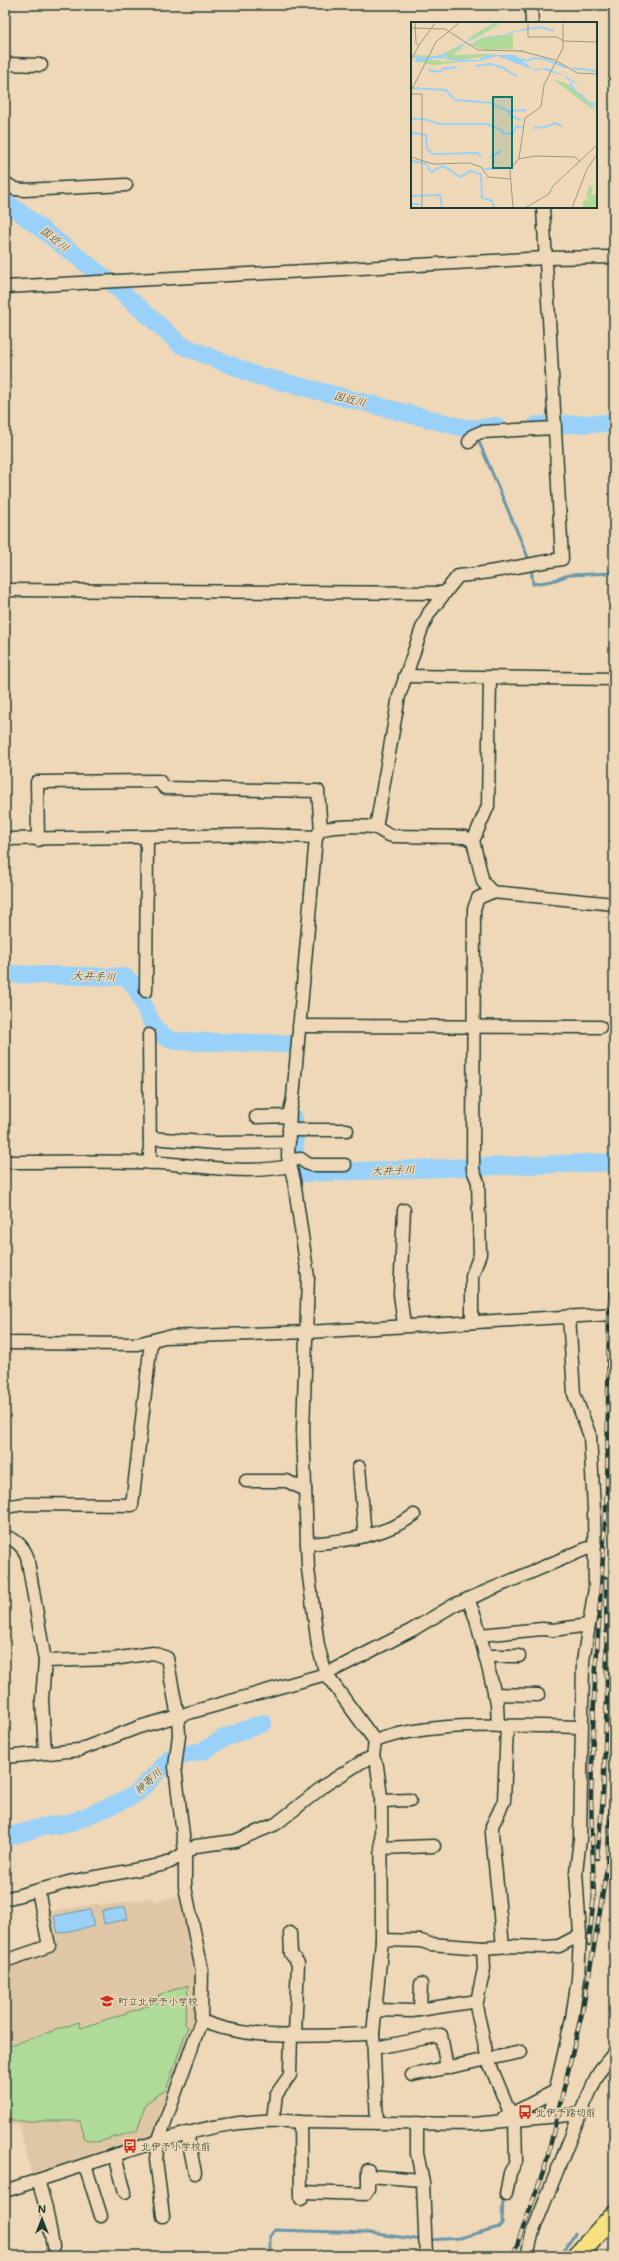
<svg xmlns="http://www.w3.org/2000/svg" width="619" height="2261" font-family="Mali,'Klee One',sans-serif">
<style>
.built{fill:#dfc7a5}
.green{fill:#afda97;stroke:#678c66}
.water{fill:#9ad1f9;stroke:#6996aa}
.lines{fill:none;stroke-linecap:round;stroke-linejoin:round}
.stream{stroke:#6996aa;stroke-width:3}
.river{stroke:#9ad1f9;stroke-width:18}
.minor-casing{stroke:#1f3d34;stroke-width:15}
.primary-casing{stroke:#1f3d34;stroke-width:22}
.minor{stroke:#efd8b7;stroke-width:12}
.primary{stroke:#fae180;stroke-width:19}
.rail-casing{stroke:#1f3d34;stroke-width:4.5}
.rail{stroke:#efd8b7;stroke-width:3;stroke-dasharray:9;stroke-linecap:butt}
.labels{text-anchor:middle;stroke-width:3;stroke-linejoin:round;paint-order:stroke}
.poi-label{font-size:10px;fill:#1f3d34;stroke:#efd8b7;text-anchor:start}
.water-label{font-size:11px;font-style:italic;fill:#2b4c48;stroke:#efd8b7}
.inset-river{fill:none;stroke:#9ad1f9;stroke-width:2}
.inset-road{fill:none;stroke:#9c9a83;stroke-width:1}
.view{fill:#0f766e;fill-opacity:0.15;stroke:#0f766e;stroke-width:2}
.inset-edge{fill:none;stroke:#1f3d34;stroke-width:2}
</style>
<rect width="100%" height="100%" fill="#efd8b7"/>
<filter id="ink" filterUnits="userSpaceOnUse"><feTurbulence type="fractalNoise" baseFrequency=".025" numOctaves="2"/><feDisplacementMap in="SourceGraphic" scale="8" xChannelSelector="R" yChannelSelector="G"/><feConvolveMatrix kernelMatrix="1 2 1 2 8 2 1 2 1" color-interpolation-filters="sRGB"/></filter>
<g filter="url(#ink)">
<!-- built -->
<path class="built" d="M 182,1896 L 197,1967 L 195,2025 L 153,2140 L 32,2176 L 19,2125 L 5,2125 L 5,1963 L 51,1948 L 45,1913 L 99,1903 L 100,1906 L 152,1898 L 154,1902 Z"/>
<!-- green -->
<path class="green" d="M 188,1985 L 185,2024 L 188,2027 L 166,2090 L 146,2103 L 137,2131 L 98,2142 L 85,2139 L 80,2121 L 11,2121 L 5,2104 L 5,2047 L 79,2022 L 81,2028 L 159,2002 L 158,1995 Z"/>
<!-- water -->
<g class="water">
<path d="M 125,1907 L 128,1919 L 104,1924 L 102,1911 Z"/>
<path d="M 90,1909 L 94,1926 L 58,1933 L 54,1916 Z"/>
</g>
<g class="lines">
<!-- stream -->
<g class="stream">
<path d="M 477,437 L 530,562"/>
<path d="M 531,567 L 533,584 L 552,581 L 569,575 L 614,573"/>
<path d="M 428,2240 L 460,2238 L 499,2227 L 502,2223 L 503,2200"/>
<path d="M 270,2256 L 270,2236 L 275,2230 L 369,2233 L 423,2240"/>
<path d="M 560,2256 L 575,2234"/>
</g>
<!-- river -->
<g class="river">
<path d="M 5,201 L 105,278"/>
<path d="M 114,285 L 181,345 L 255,375 L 461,427 L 473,429 L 496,426"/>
<path d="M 537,425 L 614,423"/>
<path d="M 5,974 L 125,977 C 149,994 142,1031 174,1041 L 293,1044"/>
<path d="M 294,1118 L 295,1155 L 304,1173 L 614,1162"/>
<path d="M 5,1838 L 41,1827 L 69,1823 L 118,1803 L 137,1793 L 172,1757 L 203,1751 L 224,1738 L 263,1723"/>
</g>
<defs>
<g id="minor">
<path d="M 531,5 L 532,23"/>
<path d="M 5,64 L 41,65"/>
<path d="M 5,183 L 15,189 L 24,190 L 126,185"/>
<path d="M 5,287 L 546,258 L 614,257"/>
<path d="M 469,442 L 472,436 L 481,432 L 554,428"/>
<path d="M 5,590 L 445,593"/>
<path d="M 405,676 L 614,679"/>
<path d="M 376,828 L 399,696 L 422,628 L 429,613 L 458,576 C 493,573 527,564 562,559 L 543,207"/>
<path d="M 5,839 L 258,835 L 316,837"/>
<path d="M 38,840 L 37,782 L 159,781 L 165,788 L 318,791 L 321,830"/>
<path d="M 473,841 L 488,806 L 490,677"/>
<path d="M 146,991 L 147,837"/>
<path d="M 299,1026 L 600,1027"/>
<path d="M 149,1035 L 150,1163"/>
<path d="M 256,1117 L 289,1116"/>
<path d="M 289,1130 L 347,1130"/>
<path d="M 150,1138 L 216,1143 L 289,1142"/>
<path d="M 289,1160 L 301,1159 L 306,1163 L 311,1165 L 345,1165"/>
<path d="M 5,1162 C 57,1162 109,1160 160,1163 C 207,1166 242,1175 290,1166"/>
<path d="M 404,1210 L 400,1294 L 404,1325"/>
<path d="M 472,1322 L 472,1276 L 480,1254 L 478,1182 L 473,1170 L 474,909 L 478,898 L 492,892"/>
<path d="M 5,1343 L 137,1344 L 165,1337 L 308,1332 L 614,1314"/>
<path d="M 359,1467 L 365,1536"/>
<path d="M 246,1481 L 287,1481 L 305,1490"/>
<path d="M 5,1507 L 24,1504 L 132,1505 L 151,1342"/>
<path d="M 5,1537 C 16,1539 23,1547 27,1556 L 45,1661 L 113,1659 L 153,1653 L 167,1658 L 178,1717 L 179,1735 L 175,1767 L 185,1852 L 185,1887 L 202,1970 L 201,2021 L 158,2142 L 156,2159 L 163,2216"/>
<path d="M 307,1544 C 342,1542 385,1536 414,1515"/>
<path d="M 468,1599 L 476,1619 L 497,1703 L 498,1726"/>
<path d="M 480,1635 L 542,1629 L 553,1630 L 588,1625"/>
<path d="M 485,1656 L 519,1656"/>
<path d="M 45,1661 L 42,1699 L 45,1753"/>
<path d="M 494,1694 L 538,1695"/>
<path d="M 375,1741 C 432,1720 520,1726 581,1727"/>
<path d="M 5,1757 L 79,1750 L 139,1727 L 326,1674 L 412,1630 L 454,1605 L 595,1545"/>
<path d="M 381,1801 L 410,1800"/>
<path d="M 381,1848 L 434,1846"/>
<path d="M 5,1899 L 69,1882 L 161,1865 L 170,1862 L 196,1846 L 235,1841 L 276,1824 L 325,1785 L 363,1761 L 373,1757"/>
<path d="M 290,1933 L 291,1954 L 298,1963 L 295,2034"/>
<path d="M 382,1940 L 421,1941 L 430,1944 L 483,1948 L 511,1946 L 547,1947 L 559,1946 L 580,1935"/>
<path d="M 503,1946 L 492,1834 L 492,1826 L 504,1801 L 507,1726"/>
<path d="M 483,1948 L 484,1969 L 476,2006 L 488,2060 L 511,2115"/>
<path d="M 5,1961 L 49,1946 L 38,1890"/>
<path d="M 375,2010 L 412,2011 L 477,2001"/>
<path d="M 420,2010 L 421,1984"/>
<path d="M 201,2021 C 254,2042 317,2035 373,2034"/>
<path d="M 375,2048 L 441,2035 L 447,2068"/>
<path d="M 412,2075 L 521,2052"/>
<path d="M 550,2115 L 572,2018 L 578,1979 L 580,1935 L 576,1872 L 580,1839 L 583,1661 L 595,1588 L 594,1509 L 590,1436 L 574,1394 L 569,1316"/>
<path d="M 504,2118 L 557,2090"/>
<path d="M 273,2119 L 276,2095 L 290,2075 L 291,2034"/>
<path d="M 300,2122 L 301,2199"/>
<path d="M 377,2123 L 373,2034 L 382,1940 L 381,1797 L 377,1766 L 373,1757 L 375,1741 L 326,1674 L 318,1646 L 308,1569 L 303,1431 L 308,1277 L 294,1181 L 288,1156 L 290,1111 L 293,1098 L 316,837 C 318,834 319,831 322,830 C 330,826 367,825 376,828 C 382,830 384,834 392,836 L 465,837 L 473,841 L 483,882 L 492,892 L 614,904"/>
<path d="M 417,2123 L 417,2153 L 423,2183 L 426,2256"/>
<path d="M 187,2133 L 195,2173"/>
<path d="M 115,2156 L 125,2192"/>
<path d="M 85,2165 L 101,2216"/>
<path d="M 368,2176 L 422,2180"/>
<path d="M 38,2180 L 46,2208 L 53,2246"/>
<path d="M 5,2191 C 45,2178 85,2165 124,2152 C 186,2133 235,2116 300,2122 L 473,2124 L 580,2114 L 600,2070 L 614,2053"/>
<path d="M 301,2192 L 365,2194 L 368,2190 L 368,2170"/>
<path d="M 506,2194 L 510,2173 L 516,2161 L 515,2121"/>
<path d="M 527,2256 L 533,2231 L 580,2114"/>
</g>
<path id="primary" d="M 577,2256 L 614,2215"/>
</defs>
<!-- minor casing -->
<use href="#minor" class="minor-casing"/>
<!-- primary casing -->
<use href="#primary" class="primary-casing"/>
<!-- minor -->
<use href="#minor" class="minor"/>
<!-- primary -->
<use href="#primary" class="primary"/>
<defs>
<g id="rail">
<path d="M 611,1509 L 614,1483"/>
<path d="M 597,1858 L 603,1798 L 607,1698 L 606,1578"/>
<path d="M 594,1899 L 591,1798 L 594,1699 L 607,1492 L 609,1314 L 614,1246"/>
<path d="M 589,1944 L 594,1894"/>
<path d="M 513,2256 L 545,2167 L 582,2013 L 596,1935 L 607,1867 L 611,1804 L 614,1645"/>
</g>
</defs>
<!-- rail casing -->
<use href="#rail" class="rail-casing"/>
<!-- rail -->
<use href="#rail" class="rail"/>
</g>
</g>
<!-- icons -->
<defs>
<symbol id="school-bare" viewBox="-9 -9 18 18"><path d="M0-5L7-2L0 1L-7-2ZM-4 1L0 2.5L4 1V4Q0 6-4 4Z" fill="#c8321e" stroke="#efd8b7" stroke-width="2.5" paint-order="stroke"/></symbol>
<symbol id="bus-bare" viewBox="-9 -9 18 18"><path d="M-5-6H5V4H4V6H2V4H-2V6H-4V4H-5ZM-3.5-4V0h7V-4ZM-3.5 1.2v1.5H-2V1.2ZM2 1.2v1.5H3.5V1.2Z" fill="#c8321e" stroke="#efd8b7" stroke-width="2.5" paint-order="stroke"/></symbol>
</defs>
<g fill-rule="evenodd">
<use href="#school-bare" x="97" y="1991" width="20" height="20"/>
<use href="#bus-bare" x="515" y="2102" width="20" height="20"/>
<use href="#bus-bare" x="120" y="2136" width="20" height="20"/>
</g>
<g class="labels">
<!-- poi labels -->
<g class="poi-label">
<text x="118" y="2005">町立北伊予小学校</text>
<text x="536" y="2116">北伊予踏切前</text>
<text x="141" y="2150">北伊予小学校前</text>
</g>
<!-- water labels -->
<g class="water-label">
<text transform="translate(55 239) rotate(38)" y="4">国近川</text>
<text transform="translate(350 399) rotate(14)" y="4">国近川</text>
<text transform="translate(94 976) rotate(2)" y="4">大井手川</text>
<text transform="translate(393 1170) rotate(-2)" y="4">大井手川</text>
<text transform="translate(148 1781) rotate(-43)" y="4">神寄川</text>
</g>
</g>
<!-- overview -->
<g transform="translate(411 22)">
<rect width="186" height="186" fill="#efd8b7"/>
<path d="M 85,0 L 89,0 L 84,4 L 93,0 L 58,20 L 67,11 L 55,19 L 63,12 ZM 98,12 L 102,13 L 102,27 L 75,28 L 59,23 L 71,16 ZM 57,21 L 42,33 L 85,32 L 51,38 L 31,35 L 36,35 L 34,33 L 37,32 L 26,35 L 14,36 L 4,34 L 0,33 L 28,34 L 51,22 L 49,26 ZM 29,38 L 32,41 L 34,39 L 51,40 L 21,43 L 5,39 ZM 142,57 L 156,62 L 172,74 L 186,91 ZM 179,163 L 182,166 L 180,174 L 186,171 L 186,186 L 172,186 L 172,180 L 178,176 L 175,173 Z" fill="#afda97"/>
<path d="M 91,0 L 82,5 L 67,12 L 48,26 L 34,34 L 38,35 L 60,22 L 72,15 L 93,13 L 103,9 L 112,8 L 92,14 L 72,16 L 38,35 L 28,36 L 67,38 L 75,33 L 104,33 L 122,47 L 136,46 L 154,54 L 172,64 L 158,58 L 166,70 L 171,72 L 177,79 L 186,82 L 183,82 L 186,88 L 159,65 L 159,60 L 153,54 L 130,47 L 126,49 L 86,34 L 70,39 L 51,40 L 27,36 L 7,40 L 11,41 L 0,38 L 6,38 L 0,33 L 14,36 L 39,31 L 64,13 Z" fill="#9ad1f9"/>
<path class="inset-river" d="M 110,8 L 130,5 L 143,9M 110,37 L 117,39 L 122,36 L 134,37 L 156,46M 65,44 L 79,42 L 90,45 L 107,55M 161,46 L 186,49M 30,47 L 46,45M 17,48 L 29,50 L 30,48M 1,66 L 35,68 L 44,78 L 82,81 L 85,84M 86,84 L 97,89 L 114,88 L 114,90M 97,89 L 99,93 L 109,98M 0,97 L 13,97 L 28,102 L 75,102 L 91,108M 134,105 L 144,101 L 151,104M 122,106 L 134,105M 91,108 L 92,112 L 102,111 L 106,104 L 112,106M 0,111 L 15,113 L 16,127 L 22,132 L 67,131 L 70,135M 79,135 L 90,129M 0,139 L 14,141 L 20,150 L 32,144 L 50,155 L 59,149 L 70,152 L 71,176 L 80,178 L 84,186M 73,147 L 98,146M 0,174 L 29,173 L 31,186M 0,185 L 1,182 L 10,182"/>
<path class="inset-road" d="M 4,0 L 5,21 L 8,23M 117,0 L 117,15 L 146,15 L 152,19 L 186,20M 0,6 L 34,7 L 67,28 L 113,29M 110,29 L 144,38 L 166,51 L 186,52M 0,38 L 8,23 L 25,0M 0,69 L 25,20 L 49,0M 0,72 L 11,72 L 11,186M 0,135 L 22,142 L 58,141 L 70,145 L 77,155 L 99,157M 108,137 L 124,134 L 164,135 L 169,140M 102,186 L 99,148 L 108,136 L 114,96 L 130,85 L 133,63 L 152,26 L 152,0M 114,186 L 138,172 L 142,164 L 186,123M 161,186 L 176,147 L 186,132"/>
<path class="view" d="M 82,75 L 101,75 L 101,146 L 82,146 Z"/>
<rect width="186" height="186" class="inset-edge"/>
</g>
<!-- margin -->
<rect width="619" height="2261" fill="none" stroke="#efd8b7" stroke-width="20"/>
<rect x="10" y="10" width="599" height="2241" fill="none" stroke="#1f3d34" stroke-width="1.5" filter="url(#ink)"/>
<!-- north arrow -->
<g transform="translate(42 2219)" stroke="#efd8b7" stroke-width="3" paint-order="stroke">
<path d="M0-3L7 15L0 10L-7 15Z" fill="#1f3d34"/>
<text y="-6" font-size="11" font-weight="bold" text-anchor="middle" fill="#1f3d34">N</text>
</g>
</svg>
